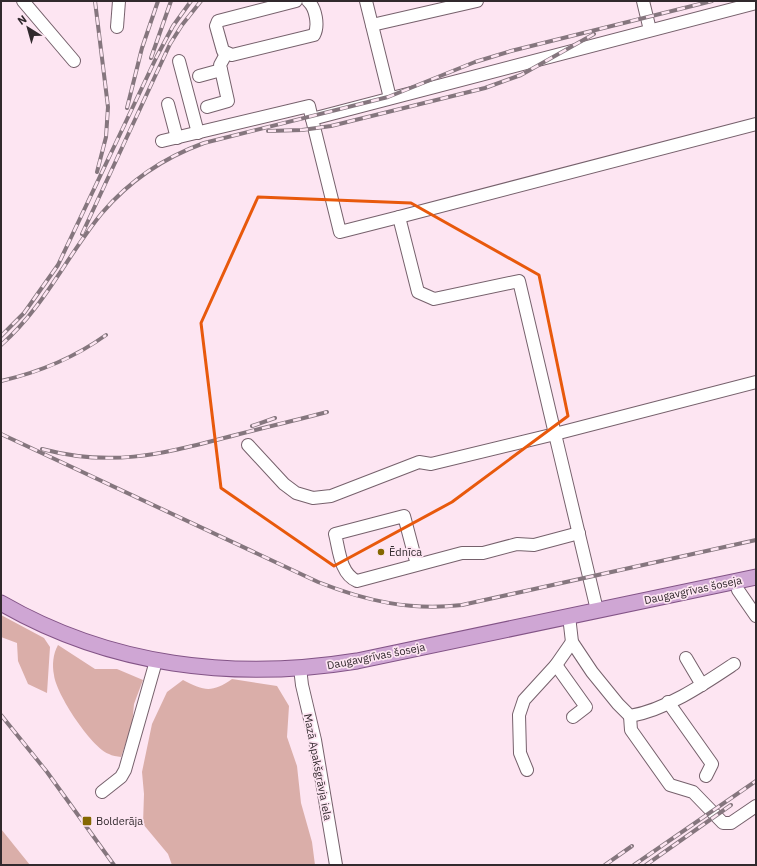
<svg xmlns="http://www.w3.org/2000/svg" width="757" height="866" font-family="'IBM Plex Sans',sans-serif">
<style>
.forest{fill:#daaea9}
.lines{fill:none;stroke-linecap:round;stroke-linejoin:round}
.minor-casing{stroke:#76616c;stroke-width:14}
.major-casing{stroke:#835487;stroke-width:17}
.minor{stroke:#fff;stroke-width:12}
.major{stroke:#cfa6d4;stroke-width:15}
.rail-casing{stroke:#85767e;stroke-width:4}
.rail{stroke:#fde5f2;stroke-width:2.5;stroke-dasharray:8;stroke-linecap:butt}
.marked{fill:none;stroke:#e8590c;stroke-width:3;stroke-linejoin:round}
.poi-dot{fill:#846700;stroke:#fde5f2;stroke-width:1.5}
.labels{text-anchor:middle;stroke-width:3.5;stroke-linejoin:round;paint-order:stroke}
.poi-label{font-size:11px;fill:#31292d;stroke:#fde5f2;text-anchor:start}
.street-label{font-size:11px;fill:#31292d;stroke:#fde5f2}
</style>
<rect width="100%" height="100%" fill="#fde5f2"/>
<!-- forest -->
<g class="forest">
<path d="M 1,615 L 44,638 L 50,647 L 47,693 L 28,684 L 18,661 L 17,643 L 1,637 Z"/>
<path d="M 58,645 L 95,669 L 117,669 L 143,680 L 134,704 L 132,725 L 121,757 C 117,756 112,756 109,754 C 91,747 56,694 54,675 C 52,665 53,654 58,645 Z"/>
<path d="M 232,679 L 277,686 L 289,706 L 287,737 L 297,766 L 301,803 L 312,842 L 315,865 L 172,865 L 168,854 L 143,824 L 144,794 L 142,772 L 152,724 L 167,692 L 183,680 C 204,691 212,693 232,679 Z"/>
<path d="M 1,829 L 30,865 L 1,865 Z"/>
</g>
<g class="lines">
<defs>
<g id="minor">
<path d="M 23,1 L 74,61"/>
<path d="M 296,1 L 218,21 L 216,26 L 223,51 L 232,55 L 314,35 C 319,26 316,8 308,1"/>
<path d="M 366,1 L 390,98"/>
<path d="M 643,1 L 650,30"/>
<path d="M 756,3 L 312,119 L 340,232 L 399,217 L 418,292 L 434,299 L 519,281 L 555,434 L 756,382"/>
<path d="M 372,25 L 477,1"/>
<path d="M 117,27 L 119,1"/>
<path d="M 179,61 L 198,133"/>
<path d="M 199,76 L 221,70"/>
<path d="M 168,104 L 177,138"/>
<path d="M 207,107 L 228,101 L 220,65 L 226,54"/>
<path d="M 162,141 L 309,106 L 312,119"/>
<path d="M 399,217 L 756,124"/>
<path d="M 248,445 L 284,484 L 296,493 L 313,498 L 331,496 L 419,462 L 431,464 L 555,434 L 597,610"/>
<path d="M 417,565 L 357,581 C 340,574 339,549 335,534 L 404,516 L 417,565 L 462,553 L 483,553 L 517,544 L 534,545 L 579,533"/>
<path d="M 736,581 L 738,590 L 756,616"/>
<path d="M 569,616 L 572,642 L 592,672 L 618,704 L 630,716 C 666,710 704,684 734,664"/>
<path d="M 686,658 L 702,685"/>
<path d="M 556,665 L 586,707 L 573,717"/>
<path d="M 300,668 L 302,685 L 315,740 L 336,865"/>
<path d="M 668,702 L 712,764 L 706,776"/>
<path d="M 630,716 L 631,730 L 670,785 L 693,792 L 723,823 L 731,823 L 756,806"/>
<path d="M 527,770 L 520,753 L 519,715 L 524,700 L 556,665 L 572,642"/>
<path d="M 102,792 L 121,777 L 125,770 L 156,661"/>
</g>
<path id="major" d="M 1,603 C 110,666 233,681 357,661 L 756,577"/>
</defs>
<!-- minor casing -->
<use href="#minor" class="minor-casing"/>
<!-- major casing -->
<use href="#major" class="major-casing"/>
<!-- minor -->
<use href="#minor" class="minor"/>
<!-- major -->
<use href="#major" class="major"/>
<defs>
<g id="rail">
<path d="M 95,1 L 108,107 L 106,137 L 97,172"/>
<path d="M 151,58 L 171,1"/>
<path d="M 127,108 L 142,48 L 158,1"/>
<path d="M 268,131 L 302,130 L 331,126 L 485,88 L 521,75 L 594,34"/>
<path d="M 82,234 L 170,44 L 182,25 L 201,1"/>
<path d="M 1,336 L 24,313 L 58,265 L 157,56 L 173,26 L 191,1"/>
<path d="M 1,345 C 45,306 66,257 102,213 C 130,180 163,158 204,143 L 388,97 L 475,62 L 511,51 L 712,1"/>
<path d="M 1,381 C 40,372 74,358 106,335"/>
<path d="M 252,426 L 275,418"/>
<path d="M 1,434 L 318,582 C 366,601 410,611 462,605 L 756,540"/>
<path d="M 42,449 C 110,467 158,455 224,438 C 258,429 293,421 327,412"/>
<path d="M 1,715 L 47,772 L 114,865"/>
<path d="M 605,865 L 632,846"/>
<path d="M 634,865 L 756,781"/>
<path d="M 646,865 L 731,805"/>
</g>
</defs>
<!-- rail casing -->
<use href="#rail" class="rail-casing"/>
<!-- rail -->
<use href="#rail" class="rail"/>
</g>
<!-- marked area -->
<path class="marked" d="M 258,197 L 411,203 L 539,275 L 568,416 L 452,502 L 334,566 L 221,488 L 201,323 Z"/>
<!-- markers -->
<g class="poi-dot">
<circle cx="381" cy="552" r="4"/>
<rect x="82" y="816" width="10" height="10" rx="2"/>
</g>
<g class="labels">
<!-- poi labels -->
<g class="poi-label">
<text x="389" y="556">Ēdnīca</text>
<text x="96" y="825">Bolderāja</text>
</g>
<!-- street labels -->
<g class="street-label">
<text transform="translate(693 590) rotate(-12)" y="4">Daugavgrīvas šoseja</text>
<text transform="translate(376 656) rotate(-11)" y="4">Daugavgrīvas šoseja</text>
<text transform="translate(318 767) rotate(79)" y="4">Mazā Apakšgrāvja iela</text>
</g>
</g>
<!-- border -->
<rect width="757" height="866" fill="none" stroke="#31292d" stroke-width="4"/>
<!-- north arrow -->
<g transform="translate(28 28) rotate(323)" stroke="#fde5f2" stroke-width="3" paint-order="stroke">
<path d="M0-3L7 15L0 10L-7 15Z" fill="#31292d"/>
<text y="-6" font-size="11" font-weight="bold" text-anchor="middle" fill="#31292d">N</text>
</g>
</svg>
